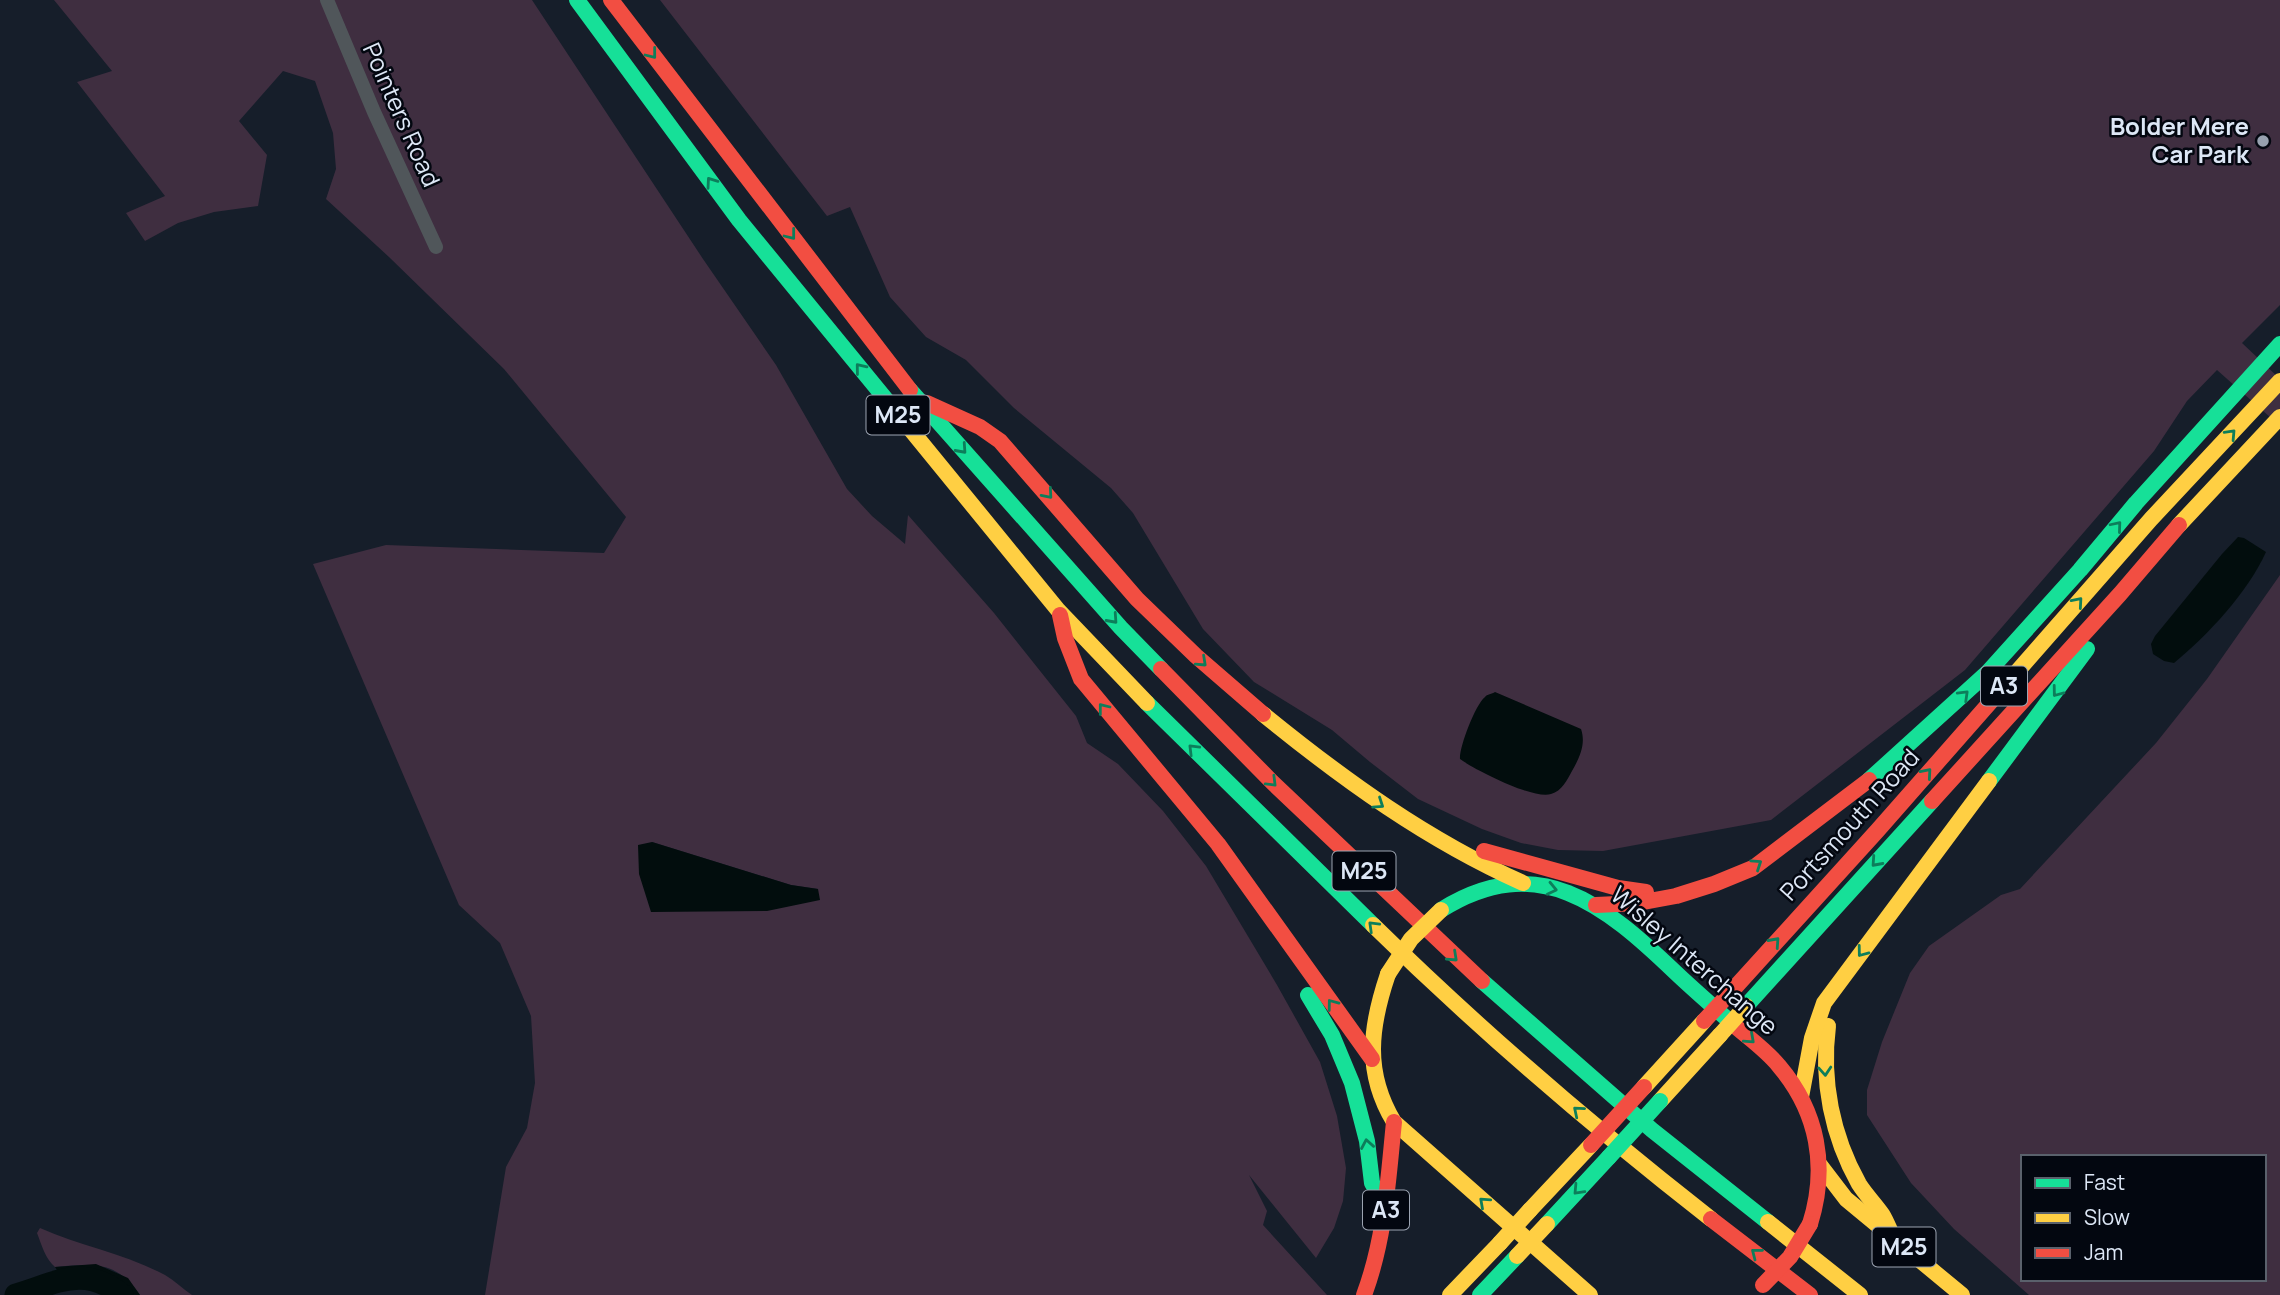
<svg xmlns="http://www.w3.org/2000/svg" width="2280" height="1295" font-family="Manrope,sans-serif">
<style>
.green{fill:#3f2e40;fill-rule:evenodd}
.water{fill:#020d0d}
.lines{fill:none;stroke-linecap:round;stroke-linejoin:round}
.river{stroke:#020d0d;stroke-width:23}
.street{stroke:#50565a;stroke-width:14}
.fast{stroke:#16e098;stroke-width:16}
.slow{stroke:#ffcf43;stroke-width:16}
.jam{stroke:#f24e42;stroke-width:16}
.fast-bridge{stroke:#16e098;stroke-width:16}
.slow-bridge{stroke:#ffcf43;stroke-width:16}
.jam-bridge{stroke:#f24e42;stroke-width:16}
.oneway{stroke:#0d7e5b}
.poi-dot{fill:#97a1af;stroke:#030710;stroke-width:2.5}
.labels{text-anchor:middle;stroke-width:5;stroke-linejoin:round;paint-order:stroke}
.shield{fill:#030710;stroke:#9ca4b1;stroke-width:2}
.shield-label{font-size:23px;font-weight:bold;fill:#dde7f6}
.street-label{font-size:24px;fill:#dde7f6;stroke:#030710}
.poi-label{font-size:24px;font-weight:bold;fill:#dde7f6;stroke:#030710;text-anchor:end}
</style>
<rect width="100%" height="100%" fill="#161e2a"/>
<!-- green -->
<g class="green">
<path d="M 54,0 L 532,0 L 703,259 L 776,365 L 847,489 L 872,516 L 905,544 L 908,515 L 994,613 L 1076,716 L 1087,743 L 1118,764 L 1163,811 L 1206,866 L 1277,985 L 1320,1062 L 1337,1116 L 1346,1168 L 1343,1201 L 1334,1228 L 1316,1258 L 1249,1175 L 1267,1211 L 1263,1225 L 1327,1295 L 485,1295 L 506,1167 L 527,1128 L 535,1083 L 531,1016 L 500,943 L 459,905 L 313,564 L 386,545 L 604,553 L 626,517 L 504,369 L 389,257 L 326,199 L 336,169 L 333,133 L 315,81 L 283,71 L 239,121 L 267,155 L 258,206 L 214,212 L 178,223 L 145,241 L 126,213 L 165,196 L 77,82 L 112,71 ZM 652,842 L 791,885 L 818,889 L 651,912 Z"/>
<path d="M 660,0 L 2280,0 L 2280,305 L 2242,343 L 2280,379 L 2280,426 L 2217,370 L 2187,401 L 2154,451 L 1965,670 L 1771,820 L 1603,851 L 1558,850 L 1521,843 L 1482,829 L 1418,799 L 1370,762 L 1332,730 L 1254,682 L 1203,629 L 1133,513 L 1111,488 L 1014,408 L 966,360 L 926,337 L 890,297 L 850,207 L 827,216 Z"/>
<path d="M 2280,575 L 2280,1295 L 2029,1295 L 1954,1229 L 1911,1183 L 1867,1115 L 1867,1090 L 1882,1042 L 1910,973 L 1929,946 L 2001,895 L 2020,889 L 2156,743 L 2207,679 ZM 2023,1157 L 2264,1157 L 2264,1279 L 2023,1279 Z"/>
<path d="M 40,1228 C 80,1246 126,1254 165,1275 C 175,1281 183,1289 192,1295 L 140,1295 C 116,1260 93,1264 55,1267 C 45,1258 42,1246 37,1233 Z"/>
</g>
<!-- water -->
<g class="water">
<path d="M 2238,537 L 2244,538 L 2266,552 C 2248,592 2208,635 2174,663 L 2164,661 L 2153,654 L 2151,644 L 2155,636 L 2222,554 Z"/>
<path d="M 1495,692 L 1581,729 C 1586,744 1580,757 1572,771 C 1567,780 1562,791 1551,794 C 1534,800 1475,770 1460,759 C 1459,748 1475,705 1485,697 C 1487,694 1492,694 1495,692 Z"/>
<path d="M 652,842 L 791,885 L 818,889 L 820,900 L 767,911 L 651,912 L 639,874 L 638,845 Z"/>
<path d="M 96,1264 L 128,1278 L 140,1295 C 114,1295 90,1289 64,1287 L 62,1278 L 55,1267 Z"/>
</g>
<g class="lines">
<!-- river -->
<path class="river" d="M 16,1295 C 57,1283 83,1264 122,1295"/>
<!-- street -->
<path class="street" d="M 327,0 L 374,112 L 436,247"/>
<!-- fast -->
<g class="fast">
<path d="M 577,0 L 739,220 L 902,419"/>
<path d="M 910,390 L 1121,628 L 1161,669"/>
<path d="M 1147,703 L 1373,925"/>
<path d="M 1869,780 L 1987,673 L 2080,570 L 2136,503 L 2280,344"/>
<path d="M 1989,781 L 2087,649"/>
<path d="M 1441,910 C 1538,849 1605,905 1675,972 C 1695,991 1715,1008 1735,1026"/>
<path d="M 1482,981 L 1652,1130 L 1768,1222"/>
<path d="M 1308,995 L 1332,1035 L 1352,1083 L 1367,1141 L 1372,1183 L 1386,1207"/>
<path d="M 1746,1006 L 1932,801"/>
<path d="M 1547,1224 L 1609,1157"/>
<path d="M 1480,1295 L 1517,1256"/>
</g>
<!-- slow -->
<g class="slow">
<path d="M 902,419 L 1058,610 L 1147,703"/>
<path d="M 2179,525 L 2280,417"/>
<path d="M 2008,682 L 2151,519 L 2280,381"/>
<path d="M 1263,714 C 1344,780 1427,840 1523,883"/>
<path d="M 1373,925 C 1480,1030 1593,1127 1711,1219"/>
<path d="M 1388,974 C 1370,1027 1364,1072 1394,1122 L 1590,1295"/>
<path d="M 1828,1026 C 1821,1081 1832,1136 1859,1184 C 1866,1195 1875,1204 1882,1214 C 1887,1222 1890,1231 1894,1239"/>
<path d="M 1644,1087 L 1704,1021"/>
<path d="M 1801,1097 L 1812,1038 L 1824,1003 L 1989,781"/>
<path d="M 1660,1101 L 1720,1035"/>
<path d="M 1820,1165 L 1846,1199 L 1962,1295"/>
<path d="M 1530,1210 L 1591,1145"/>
<path d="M 1768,1222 L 1860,1295"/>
<path d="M 1450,1295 L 1500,1243"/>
</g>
<!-- jam -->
<g class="jam">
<path d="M 611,0 L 910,390"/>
<path d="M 927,403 L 980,427 L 1000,441 L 1137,599 L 1196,656 L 1263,714"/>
<path d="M 1060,615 L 1065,638 L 1081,679 L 1218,844 L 1372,1059"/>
<path d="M 1161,669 L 1272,782 L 1482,981"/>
<path d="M 1932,801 L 2120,594 L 2179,525"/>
<path d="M 1484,851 L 1618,888 L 1646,892"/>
<path d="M 1596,905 L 1638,903 L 1676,896 L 1714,884 L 1753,868 L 1869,780"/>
<path d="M 1730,993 L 1877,831 L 2008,682"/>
<path d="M 1735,1026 C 1750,1039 1767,1051 1779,1066 C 1818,1112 1828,1167 1810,1224"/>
<path d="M 1711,1219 L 1810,1295"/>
<path d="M 1364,1295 C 1385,1239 1388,1181 1394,1122"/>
</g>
<!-- fast-bridge -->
<path class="fast-bridge" d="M 1609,1157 L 1660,1101"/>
<!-- slow-bridge -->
<g class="slow-bridge">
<path d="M 1388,974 L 1411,939 L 1441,910"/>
<path d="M 1720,1035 L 1746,1006"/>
<path d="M 1500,1243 L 1530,1210"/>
<path d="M 1517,1256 L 1547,1224"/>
</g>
<!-- jam-bridge -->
<g class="jam-bridge">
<path d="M 1704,1021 L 1730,993"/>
<path d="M 1591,1145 L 1644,1087"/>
<path d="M 1763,1285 L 1790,1257 L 1810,1224"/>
</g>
</g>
<!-- one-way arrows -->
<defs><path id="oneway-chevron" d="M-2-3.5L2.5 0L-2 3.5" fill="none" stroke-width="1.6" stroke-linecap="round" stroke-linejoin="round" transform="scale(1.75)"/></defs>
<g class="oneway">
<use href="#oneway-chevron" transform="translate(652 54) rotate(52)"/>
<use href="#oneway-chevron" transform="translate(711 182) rotate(-125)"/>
<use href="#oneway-chevron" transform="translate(791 235) rotate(52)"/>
<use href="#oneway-chevron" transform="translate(860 368) rotate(-129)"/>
<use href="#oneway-chevron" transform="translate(2231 434) rotate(-47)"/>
<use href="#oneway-chevron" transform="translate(962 449) rotate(48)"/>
<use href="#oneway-chevron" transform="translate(1048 494) rotate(49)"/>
<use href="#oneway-chevron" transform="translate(2117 526) rotate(-50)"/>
<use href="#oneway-chevron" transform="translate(2078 602) rotate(-49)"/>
<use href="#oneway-chevron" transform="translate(1113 619) rotate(48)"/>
<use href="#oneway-chevron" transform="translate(1202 662) rotate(43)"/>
<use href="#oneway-chevron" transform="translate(2057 692) rotate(127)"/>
<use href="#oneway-chevron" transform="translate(1964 695) rotate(-44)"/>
<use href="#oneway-chevron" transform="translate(1103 708) rotate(-128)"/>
<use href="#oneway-chevron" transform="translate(1193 749) rotate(-135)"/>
<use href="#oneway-chevron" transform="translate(1927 773) rotate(-49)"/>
<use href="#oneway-chevron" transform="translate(1272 782) rotate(45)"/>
<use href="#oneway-chevron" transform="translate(1379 804) rotate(34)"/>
<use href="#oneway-chevron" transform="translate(1876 862) rotate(132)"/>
<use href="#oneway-chevron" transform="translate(1757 864) rotate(-34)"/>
<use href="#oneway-chevron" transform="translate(1552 889) rotate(13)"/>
<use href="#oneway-chevron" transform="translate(1373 926) rotate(-136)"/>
<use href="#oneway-chevron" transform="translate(1775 942) rotate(-48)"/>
<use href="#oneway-chevron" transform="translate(1862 952) rotate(127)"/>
<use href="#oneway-chevron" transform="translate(1453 957) rotate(43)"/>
<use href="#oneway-chevron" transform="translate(1332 1004) rotate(-127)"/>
<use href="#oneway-chevron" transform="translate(1750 1039) rotate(42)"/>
<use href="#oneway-chevron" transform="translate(1825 1071) rotate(86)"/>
<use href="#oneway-chevron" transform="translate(1578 1111) rotate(-140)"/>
<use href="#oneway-chevron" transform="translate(1367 1144) rotate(-100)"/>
<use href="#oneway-chevron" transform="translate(1578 1190) rotate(133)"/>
<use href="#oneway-chevron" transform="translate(1484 1202) rotate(-138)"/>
<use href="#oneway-chevron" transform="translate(1756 1253) rotate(-142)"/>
</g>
<!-- markers -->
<circle class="poi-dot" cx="2263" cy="141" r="7"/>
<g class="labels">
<!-- shield labels -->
<g class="shield">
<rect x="866.5" y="395.5" width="63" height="39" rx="5"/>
<rect x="1981" y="666.5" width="46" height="39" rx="5"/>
<rect x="1332.5" y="851.5" width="63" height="39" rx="5"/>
<rect x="1363" y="1190.5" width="46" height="39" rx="5"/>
<rect x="1872.5" y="1227.5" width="63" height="39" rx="5"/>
</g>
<g class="shield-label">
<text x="898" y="423">M25</text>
<text x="2004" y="694">A3</text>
<text x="1364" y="879">M25</text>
<text x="1386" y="1218">A3</text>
<text x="1904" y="1255">M25</text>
</g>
<!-- street labels -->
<g class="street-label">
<text transform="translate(401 115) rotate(66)" y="8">Pointers Road</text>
<text transform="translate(1850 825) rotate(-48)" y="8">Portsmouth Road</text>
<text transform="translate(1694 961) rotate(41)" y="8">Wisley Interchange</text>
</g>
<!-- poi labels -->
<g class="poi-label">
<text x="2249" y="135">Bolder Mere<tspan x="2249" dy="28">Car Park</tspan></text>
</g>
</g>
<!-- legend -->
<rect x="2021" y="1155" width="245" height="126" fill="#030710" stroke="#5a616c" stroke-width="2"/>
<rect x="2035" y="1178" width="35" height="10" fill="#16e098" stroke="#5a616c" stroke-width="2"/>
<text x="2084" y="1190" font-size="21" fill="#dde7f6">Fast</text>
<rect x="2035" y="1213" width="35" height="10" fill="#ffcf43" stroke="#5a616c" stroke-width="2"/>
<text x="2084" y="1225" font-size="21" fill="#dde7f6">Slow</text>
<rect x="2035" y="1248" width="35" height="10" fill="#f24e42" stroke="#5a616c" stroke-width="2"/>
<text x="2084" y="1260" font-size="21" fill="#dde7f6">Jam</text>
</svg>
